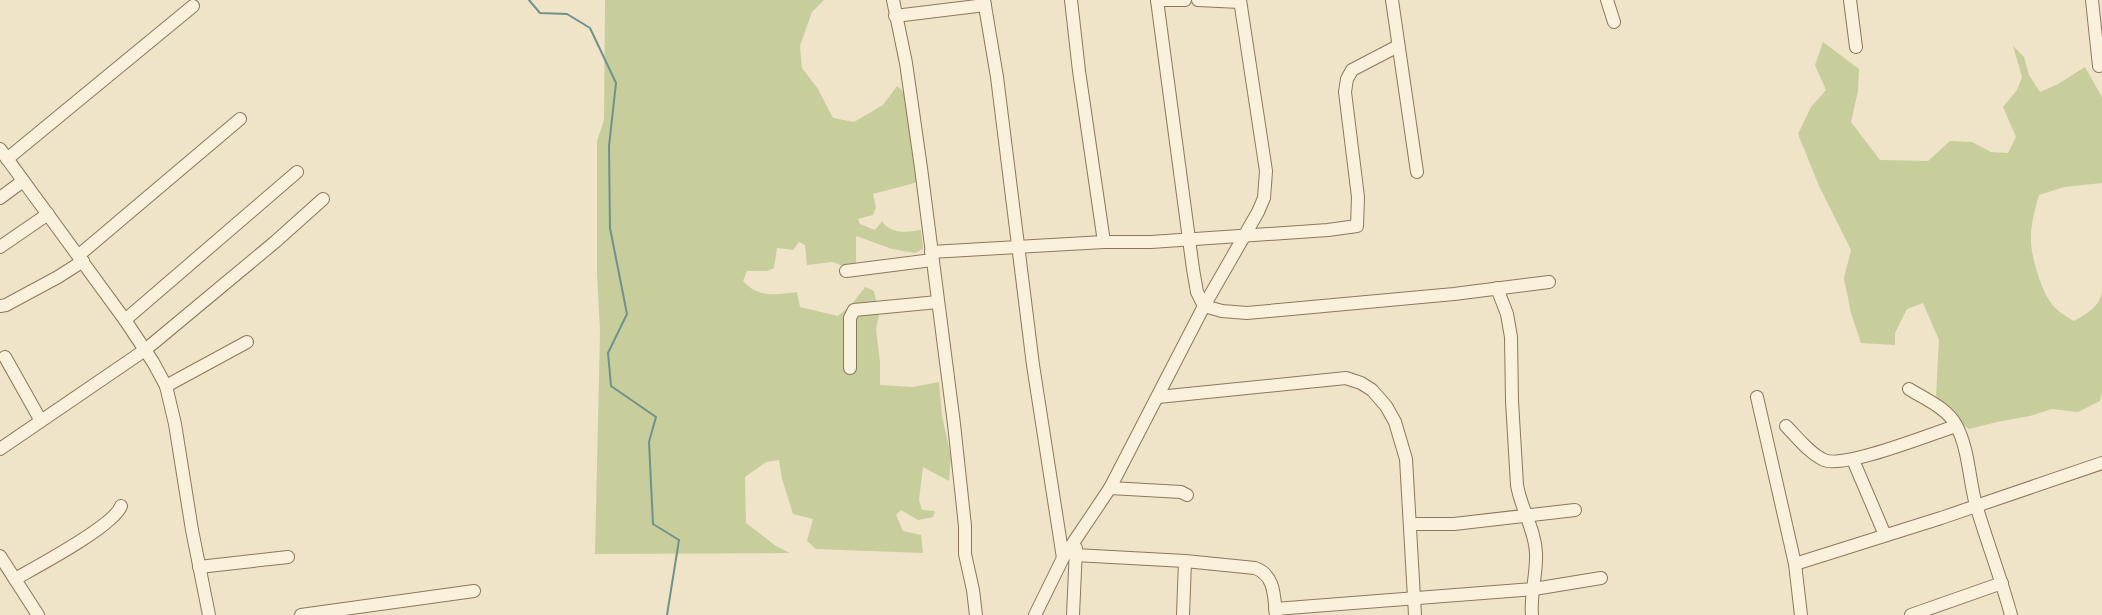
<svg xmlns="http://www.w3.org/2000/svg" width="2102" height="615" font-family="'Zilla Slab',serif">
<style>
.green{fill:#c7ce9b}
.lines{fill:none;stroke-linecap:round;stroke-linejoin:round}
.stream{stroke:#6f928a;stroke-width:2}
.minor-casing{stroke:#8c775c;stroke-width:14}
.minor{stroke:#f9f1dc;stroke-width:12}
</style>
<rect width="100%" height="100%" fill="#efe4c8"/>
<!-- green -->
<g class="green">
<path d="M 605,0 L 824,0 L 812,12 L 800,46 L 802,68 L 818,89 L 833,118 L 854,122 L 883,105 L 897,86 L 904,92 L 918,182 L 873,194 L 876,208 L 873,215 L 858,219 L 860,224 L 875,230 L 882,221 C 891,235 907,232 921,230 L 923,249 L 915,253 L 892,249 L 856,236 L 856,264 L 844,266 L 832,262 L 807,265 L 805,245 L 799,242 L 793,250 L 777,248 L 774,268 L 767,271 L 747,271 L 743,281 C 758,298 776,295 797,292 L 800,307 L 838,316 L 852,304 L 865,287 L 874,291 L 879,315 L 876,330 L 880,362 L 880,385 L 913,387 L 939,382 L 942,416 L 951,457 L 949,481 L 923,467 L 919,500 L 922,510 L 935,511 L 933,517 L 918,520 L 901,510 L 896,515 L 903,531 L 921,535 L 923,553 L 816,549 L 807,541 L 813,519 L 793,514 L 782,479 L 779,460 L 766,462 L 745,477 L 746,523 L 776,546 L 790,553 L 595,554 L 600,332 L 597,274 L 597,141 L 604,120 Z"/>
<path d="M 1823,42 L 1859,69 L 1858,91 L 1851,122 L 1880,160 L 1928,161 L 1950,141 L 1972,142 L 1991,152 L 2008,153 L 2016,137 L 2003,107 L 2017,90 L 2022,77 L 2013,46 L 2024,57 L 2029,75 L 2040,92 L 2058,84 L 2085,67 L 2102,97 L 2102,183 L 2064,187 L 2039,195 C 2035,210 2030,226 2031,241 C 2031,256 2041,288 2049,300 C 2055,310 2065,316 2074,321 C 2087,313 2100,307 2102,291 L 2102,392 L 2100,401 L 2078,412 L 2052,409 L 2030,416 L 1997,422 L 1969,429 L 1960,423 L 1936,396 L 1939,340 L 1923,303 L 1907,309 L 1895,333 L 1895,345 L 1861,343 L 1851,313 L 1844,278 L 1851,250 L 1819,186 L 1798,134 L 1811,107 L 1826,90 L 1815,65 Z"/>
</g>
<g class="lines">
<!-- stream -->
<path class="stream" d="M 529,0 L 540,13 L 567,14 L 590,28 L 616,83 L 609,146 L 610,228 L 627,314 L 608,353 L 611,386 L 656,417 L 649,442 L 653,524 L 679,540 L 667,615"/>
<defs>
<g id="minor">
<path d="M 893,0 L 906,63 L 921,168 L 954,424 L 965,526 L 965,554 L 973,590 L 976,615"/>
<path d="M 984,0 L 997,77 L 1033,365 L 1063,558"/>
<path d="M 1071,0 L 1079,71 L 1104,242"/>
<path d="M 1157,0 L 1193,269 L 1197,292 L 1204,306 L 1222,311 L 1247,313 L 1454,294 L 1549,282"/>
<path d="M 1157,0 L 1185,0"/>
<path d="M 1198,0 L 1240,2"/>
<path d="M 1392,0 L 1417,172"/>
<path d="M 1607,0 L 1614,22"/>
<path d="M 1850,0 L 1856,47"/>
<path d="M 2092,0 L 2099,66"/>
<path d="M 895,16 L 985,5"/>
<path d="M 0,149 L 125,320 L 153,362 L 166,386 L 175,424 L 192,530 L 209,615"/>
<path d="M 7,159 L 193,6"/>
<path d="M 0,198 L 23,181"/>
<path d="M 0,247 L 48,214"/>
<path d="M 931,252 L 1104,242 L 1151,242 L 1328,230 L 1357,226 L 1358,197 L 1345,92 L 1347,79 L 1352,70 L 1398,46"/>
<path d="M 79,255 L 240,119"/>
<path d="M 846,271 L 932,260"/>
<path d="M 1497,288 L 1507,314 L 1511,337 L 1512,401 L 1517,485 C 1521,509 1535,529 1536,553 C 1537,574 1530,595 1532,615"/>
<path d="M 0,306 L 6,305 L 58,277 L 83,261"/>
<path d="M 125,320 L 297,172"/>
<path d="M 5,357 L 41,421"/>
<path d="M 850,368 L 850,318 L 854,310 L 938,302"/>
<path d="M 166,386 L 247,342"/>
<path d="M 1909,389 C 1925,399 1947,408 1956,425 C 1969,449 1969,480 1976,505 C 1987,542 2001,578 2011,615"/>
<path d="M 1158,397 L 1346,378 L 1361,383 L 1372,390 L 1386,406 L 1395,422 L 1406,459 L 1415,615"/>
<path d="M 1757,397 L 1795,564 L 1801,615"/>
<path d="M 1786,426 C 1797,437 1809,453 1824,460 C 1844,469 1931,434 1956,426"/>
<path d="M 0,449 L 145,350 L 275,242 L 323,199"/>
<path d="M 1853,460 L 1885,535"/>
<path d="M 1110,488 L 1181,492 L 1187,495"/>
<path d="M 1411,524 L 1454,524 L 1575,510"/>
<path d="M 1075,555 L 1185,561 L 1255,568 C 1275,575 1274,596 1276,615"/>
<path d="M 0,556 L 38,615"/>
<path d="M 1795,564 L 1941,518 L 2102,463"/>
<path d="M 199,567 L 288,557"/>
<path d="M 15,579 C 36,567 114,526 121,506"/>
<path d="M 1275,609 L 1534,589 L 1601,578"/>
<path d="M 301,615 L 474,591"/>
<path d="M 1035,615 L 1063,558 L 1110,488 L 1204,306 L 1258,212 L 1264,198 L 1266,171 L 1240,0"/>
<path d="M 1073,615 L 1076,548"/>
<path d="M 1183,615 L 1185,561"/>
<path d="M 1911,615 L 2002,583"/>
</g>
</defs>
<!-- minor casing -->
<use href="#minor" class="minor-casing"/>
<!-- minor -->
<use href="#minor" class="minor"/>
</g>
</svg>
